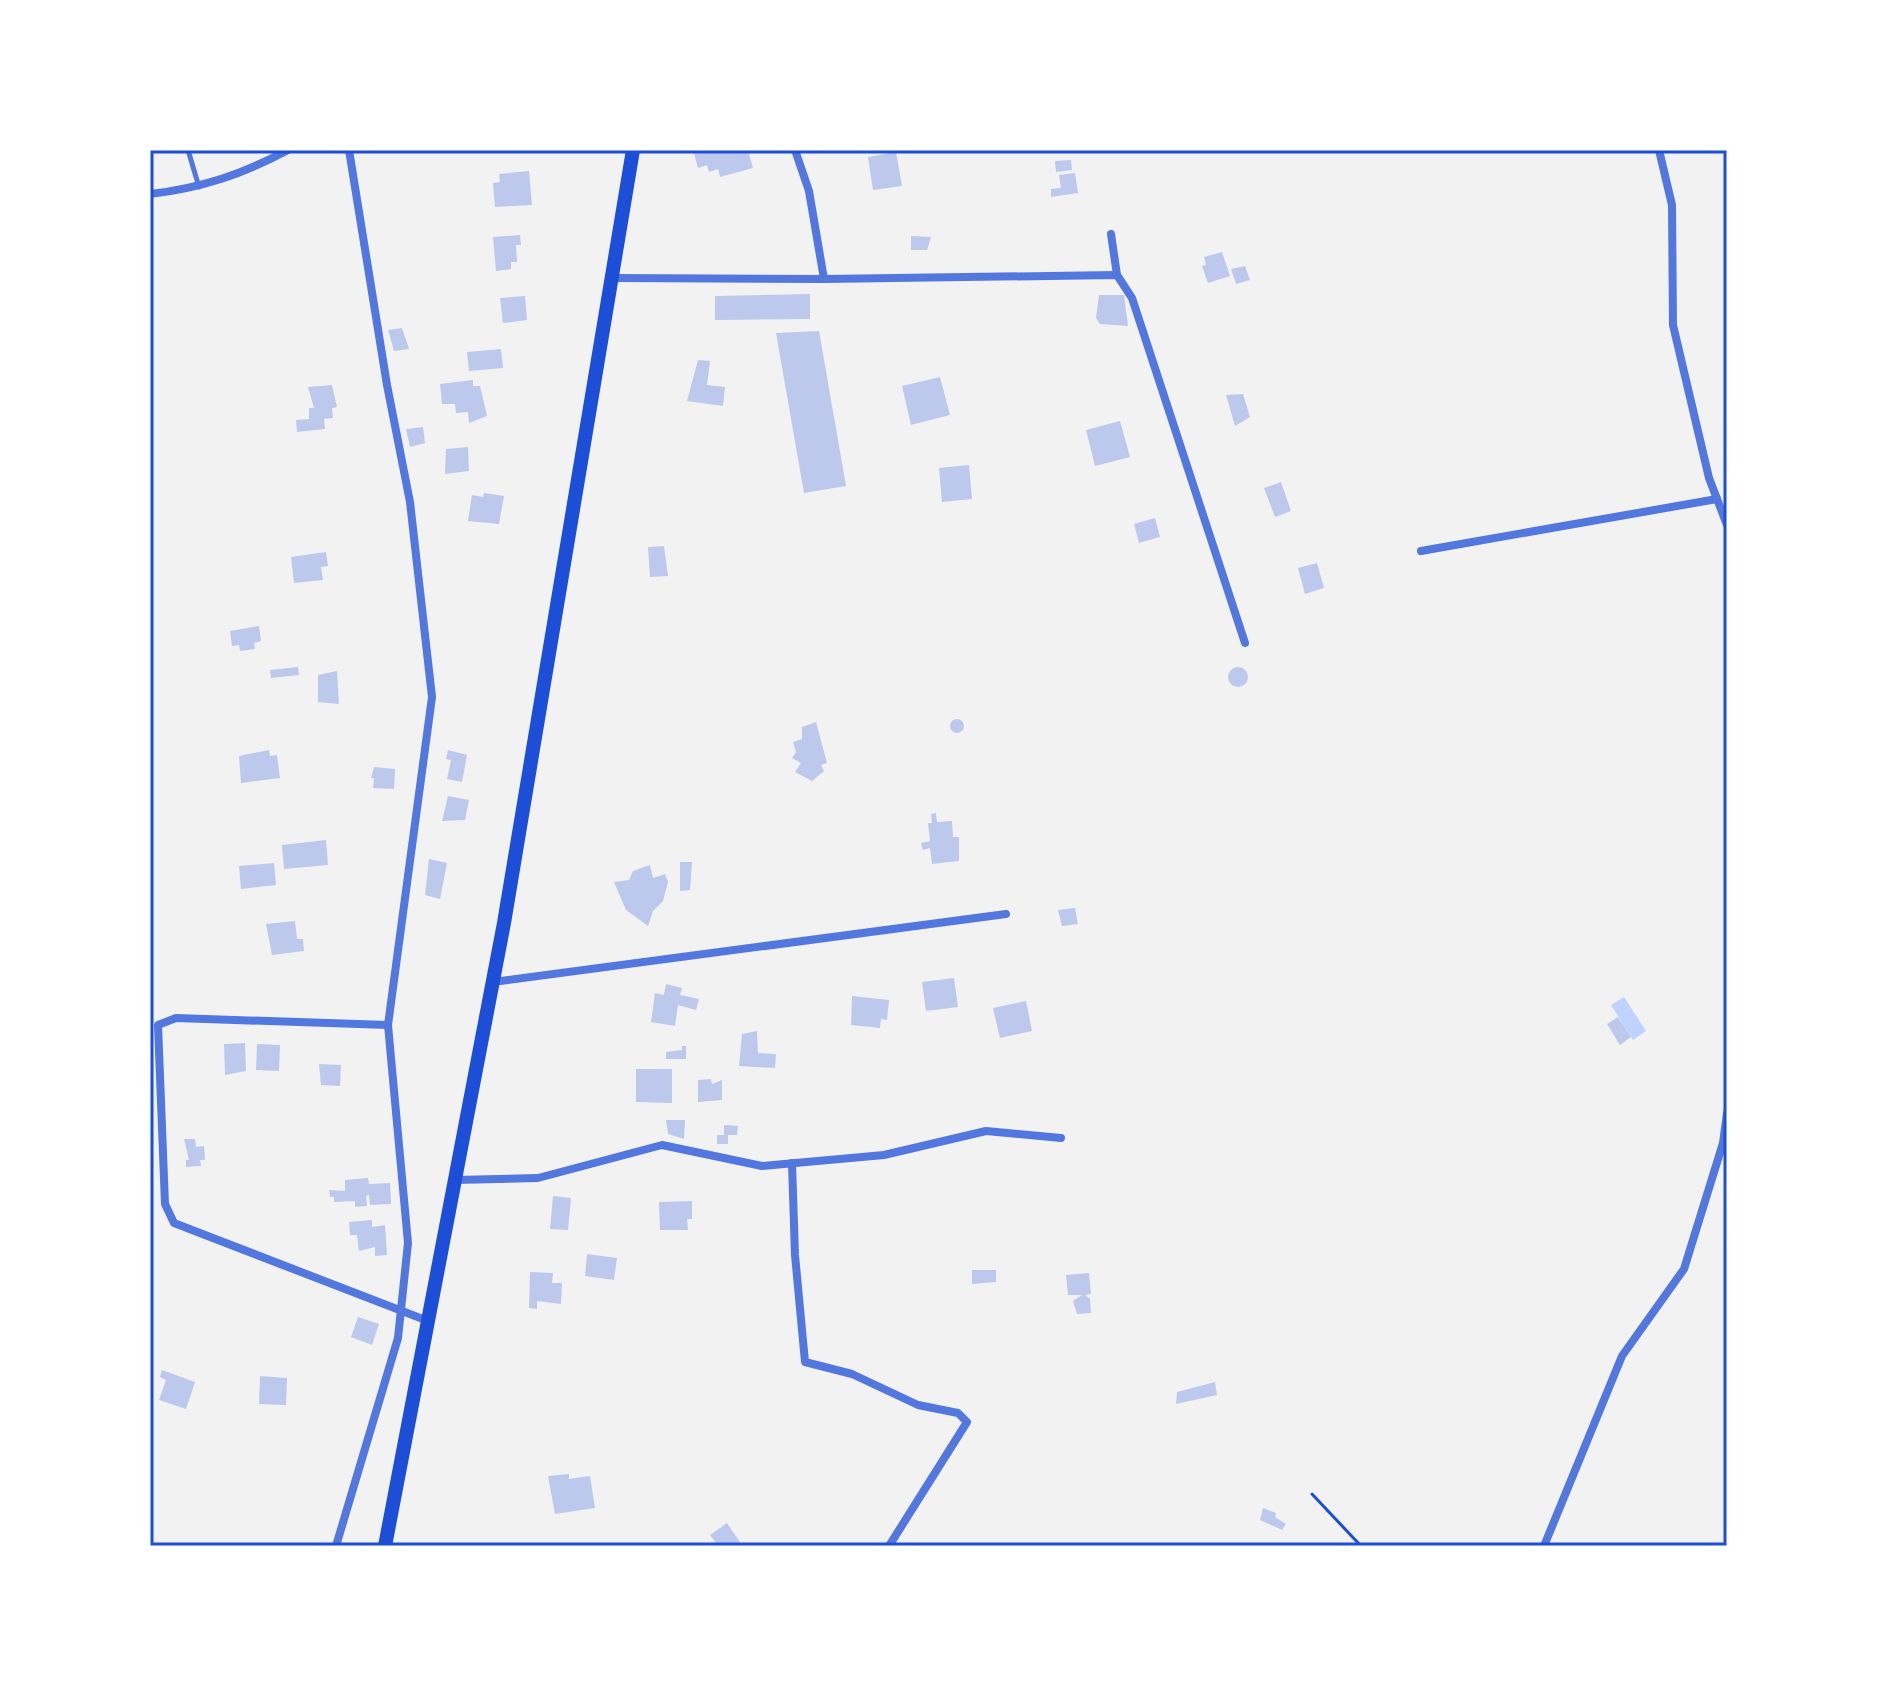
<svg xmlns="http://www.w3.org/2000/svg" width="1877" height="1696" font-family="Georgia,serif">
<style>
.water{fill:#bfd3fe}
.building{fill:#bdc9ec}
.lines{fill:none;stroke-linecap:round;stroke-linejoin:round}
.path{stroke:#1d4ed8;stroke-width:3}
.service{stroke:#5277de;stroke-width:5}
.minor{stroke:#5277de;stroke-width:8}
.secondary{stroke:#1d4ed8;stroke-width:14}
.neatline{fill:none;stroke:#1d4ed8;stroke-width:3}
</style>
<rect width="100%" height="100%" fill="#f2f2f2"/>
<!-- water -->
<path class="water" d="M 1624,997 L 1646,1031 L 1633,1040 L 1611,1005 Z"/>
<!-- building -->
<g class="building">
<path d="M 693,150 L 748,150 L 753,168 L 720,177 L 718,169 L 709,172 L 707,165 L 698,168 Z"/>
<path d="M 896,152 L 902,186 L 873,190 L 868,157 Z"/>
<path d="M 1071,160 L 1072,170 L 1056,172 L 1055,161 Z"/>
<path d="M 529,171 L 532,205 L 495,207 L 493,183 L 500,182 L 499,174 Z"/>
<path d="M 1075,173 L 1078,193 L 1051,197 L 1051,189 L 1061,188 L 1059,175 Z"/>
<path d="M 520,235 L 521,245 L 516,245 L 517,262 L 511,262 L 511,269 L 496,271 L 493,237 Z"/>
<path d="M 911,236 L 931,237 L 927,250 L 911,250 Z"/>
<path d="M 1222,252 L 1230,276 L 1208,283 L 1202,266 L 1206,265 L 1204,257 Z"/>
<path d="M 1245,266 L 1250,280 L 1236,284 L 1231,269 Z"/>
<path d="M 810,294 L 810,319 L 715,320 L 715,296 Z"/>
<path d="M 1099,295 L 1124,295 L 1128,326 L 1100,324 L 1096,318 Z"/>
<path d="M 525,296 L 527,320 L 503,323 L 500,298 Z"/>
<path d="M 402,328 L 409,349 L 394,351 L 388,330 Z"/>
<path d="M 819,331 L 846,486 L 804,493 L 776,333 Z"/>
<path d="M 501,349 L 503,368 L 469,371 L 467,352 Z"/>
<path d="M 698,360 L 710,361 L 707,385 L 725,387 L 723,406 L 687,401 Z"/>
<path d="M 940,377 L 950,415 L 911,425 L 902,386 Z"/>
<path d="M 473,380 L 473,386 L 480,386 L 487,416 L 469,423 L 468,412 L 456,413 L 455,404 L 442,404 L 440,384 Z"/>
<path d="M 332,385 L 337,407 L 332,408 L 333,418 L 324,419 L 325,429 L 297,432 L 296,420 L 309,419 L 309,408 L 314,408 L 308,387 Z"/>
<path d="M 1243,394 L 1250,417 L 1235,426 L 1226,395 Z"/>
<path d="M 1120,421 L 1130,457 L 1095,466 L 1086,430 Z"/>
<path d="M 423,427 L 425,443 L 410,447 L 406,429 Z"/>
<path d="M 468,447 L 469,471 L 445,474 L 446,449 Z"/>
<path d="M 969,465 L 972,499 L 942,502 L 939,468 Z"/>
<path d="M 1281,482 L 1291,511 L 1275,517 L 1264,488 Z"/>
<path d="M 484,493 L 504,496 L 499,524 L 468,521 L 472,495 L 483,497 Z"/>
<path d="M 1155,518 L 1160,537 L 1139,543 L 1134,524 Z"/>
<path d="M 664,546 L 668,576 L 650,577 L 648,547 Z"/>
<path d="M 326,552 L 328,566 L 321,567 L 323,580 L 294,583 L 291,557 Z"/>
<path d="M 1317,563 L 1324,588 L 1305,594 L 1298,568 Z"/>
<path d="M 259,626 L 261,641 L 254,643 L 255,649 L 240,651 L 239,645 L 232,646 L 230,631 Z"/>
<path d="M 298,667 L 299,675 L 271,678 L 270,670 Z"/>
<circle cx="1238" cy="677" r="10"/>
<path d="M 337,671 L 339,704 L 318,702 L 318,675 Z"/>
<circle cx="957" cy="726" r="7"/>
<path d="M 816,722 L 827,763 L 821,765 L 824,771 L 812,781 L 795,772 L 801,763 L 792,758 L 796,752 L 793,742 L 802,739 L 802,727 Z"/>
<path d="M 269,750 L 270,756 L 277,755 L 280,778 L 241,783 L 239,756 Z"/>
<path d="M 448,750 L 467,755 L 462,782 L 447,779 L 451,760 L 446,759 Z"/>
<path d="M 374,767 L 395,769 L 394,789 L 373,788 L 374,778 L 371,778 Z"/>
<path d="M 448,796 L 469,800 L 465,820 L 442,821 Z"/>
<path d="M 936,813 L 937,822 L 952,821 L 953,837 L 959,837 L 959,861 L 932,864 L 930,848 L 923,850 L 921,843 L 930,841 L 928,823 L 932,823 L 931,814 Z"/>
<path d="M 326,840 L 328,865 L 284,869 L 282,845 Z"/>
<path d="M 429,859 L 447,863 L 440,899 L 425,895 Z"/>
<path d="M 680,862 L 692,862 L 690,890 L 680,891 Z"/>
<path d="M 274,863 L 276,885 L 241,889 L 239,866 Z"/>
<path d="M 650,865 L 653,878 L 665,874 L 668,882 L 663,901 L 653,911 L 648,926 L 626,910 L 614,882 L 629,880 L 633,871 Z"/>
<path d="M 1075,908 L 1078,924 L 1062,926 L 1058,910 Z"/>
<path d="M 295,921 L 297,939 L 303,939 L 304,951 L 272,955 L 266,924 Z"/>
<path d="M 954,978 L 958,1007 L 926,1011 L 922,982 Z"/>
<path d="M 666,984 L 682,988 L 680,995 L 699,999 L 696,1010 L 678,1005 L 675,1026 L 651,1022 L 655,993 L 664,995 Z"/>
<path d="M 852,996 L 889,1000 L 887,1020 L 881,1019 L 880,1028 L 851,1025 Z"/>
<path d="M 1026,1001 L 1032,1031 L 1000,1038 L 993,1008 Z"/>
<path d="M 1618,1017 L 1631,1037 L 1620,1045 L 1607,1024 Z"/>
<path d="M 757,1031 L 758,1053 L 776,1054 L 775,1068 L 739,1066 L 742,1034 Z"/>
<path d="M 245,1043 L 246,1071 L 225,1075 L 224,1044 Z"/>
<path d="M 257,1044 L 280,1045 L 279,1071 L 256,1070 Z"/>
<path d="M 682,1046 L 686,1046 L 686,1059 L 666,1059 L 666,1052 L 682,1050 Z"/>
<path d="M 319,1064 L 341,1065 L 340,1086 L 321,1085 Z"/>
<path d="M 636,1069 L 672,1069 L 672,1103 L 636,1102 Z"/>
<path d="M 711,1079 L 712,1084 L 722,1080 L 722,1100 L 698,1102 L 698,1080 Z"/>
<path d="M 666,1120 L 685,1120 L 684,1139 L 668,1134 Z"/>
<path d="M 724,1125 L 738,1126 L 737,1135 L 728,1135 L 728,1144 L 717,1144 L 717,1135 L 724,1135 Z"/>
<path d="M 184,1139 L 195,1139 L 196,1147 L 204,1146 L 205,1160 L 200,1160 L 201,1166 L 186,1167 L 186,1160 L 189,1160 Z"/>
<path d="M 368,1178 L 369,1184 L 390,1183 L 391,1204 L 370,1205 L 369,1195 L 366,1196 L 367,1206 L 355,1207 L 355,1201 L 334,1202 L 334,1197 L 330,1197 L 329,1190 L 345,1191 L 345,1180 Z"/>
<path d="M 553,1196 L 571,1198 L 568,1230 L 550,1229 Z"/>
<path d="M 692,1201 L 692,1219 L 687,1219 L 688,1230 L 660,1230 L 659,1202 Z"/>
<path d="M 372,1220 L 372,1227 L 385,1225 L 387,1255 L 375,1256 L 375,1247 L 359,1251 L 357,1235 L 350,1235 L 349,1222 Z"/>
<path d="M 587,1254 L 617,1258 L 614,1280 L 585,1276 Z"/>
<path d="M 972,1270 L 996,1270 L 996,1282 L 972,1284 Z"/>
<path d="M 530,1272 L 553,1273 L 552,1283 L 562,1283 L 561,1304 L 537,1301 L 537,1309 L 529,1308 Z"/>
<path d="M 1089,1273 L 1091,1294 L 1085,1295 L 1090,1299 L 1091,1313 L 1077,1314 L 1073,1301 L 1082,1295 L 1068,1295 L 1066,1275 Z"/>
<path d="M 358,1317 L 379,1324 L 372,1345 L 351,1337 Z"/>
<path d="M 162,1370 L 195,1382 L 186,1409 L 159,1400 L 166,1380 L 160,1377 Z"/>
<path d="M 260,1376 L 287,1378 L 286,1405 L 259,1404 Z"/>
<path d="M 1215,1382 L 1217,1395 L 1176,1404 L 1177,1392 Z"/>
<path d="M 569,1474 L 569,1479 L 590,1476 L 595,1508 L 555,1514 L 548,1476 Z"/>
<path d="M 1263,1508 L 1276,1513 L 1275,1517 L 1286,1524 L 1282,1530 L 1260,1520 Z"/>
<path d="M 727,1523 L 740,1542 L 738,1546 L 718,1546 L 710,1535 Z"/>
</g>
<g class="lines">
<!-- path -->
<path class="path" d="M 1312,1494 L 1361,1546"/>
<!-- service -->
<path class="service" d="M 188,150 L 199,187"/>
<!-- minor -->
<g class="minor">
<path d="M 1659,150 L 1672,205 L 1673,325 L 1709,478 L 1727,525"/>
<path d="M 150,194 C 202,188 243,174 288,150"/>
<path d="M 1111,234 L 1117,275"/>
<path d="M 612,278 L 824,279 L 809,191 L 795,150"/>
<path d="M 824,279 L 1117,275 L 1132,298 L 1245,643"/>
<path d="M 1421,551 L 1717,499"/>
<path d="M 493,982 L 1006,914"/>
<path d="M 388,1025 L 176,1018 L 158,1025 L 165,1204 L 174,1223 L 428,1321"/>
<path d="M 792,1163 L 795,1255 L 805,1362 L 852,1374 L 918,1405 L 958,1413 L 967,1422 L 889,1546"/>
<path d="M 455,1180 L 538,1178 L 662,1145 L 762,1166 L 884,1155 L 986,1131 L 1061,1138"/>
<path d="M 336,1546 L 398,1338 L 408,1243 L 388,1025 L 432,697 L 410,502 L 387,385 L 349,150"/>
<path d="M 1544,1546 L 1622,1356 L 1684,1269 L 1723,1143 L 1727,1113"/>
</g>
<!-- secondary -->
<path class="secondary" d="M 385,1546 L 504,923 L 633,150"/>
</g>
<!-- border -->
<rect width="1877" height="1696" fill="none" stroke="#ffffff" stroke-width="304"/>
<rect x="152" y="152" width="1573" height="1392" class="neatline"/>
</svg>
